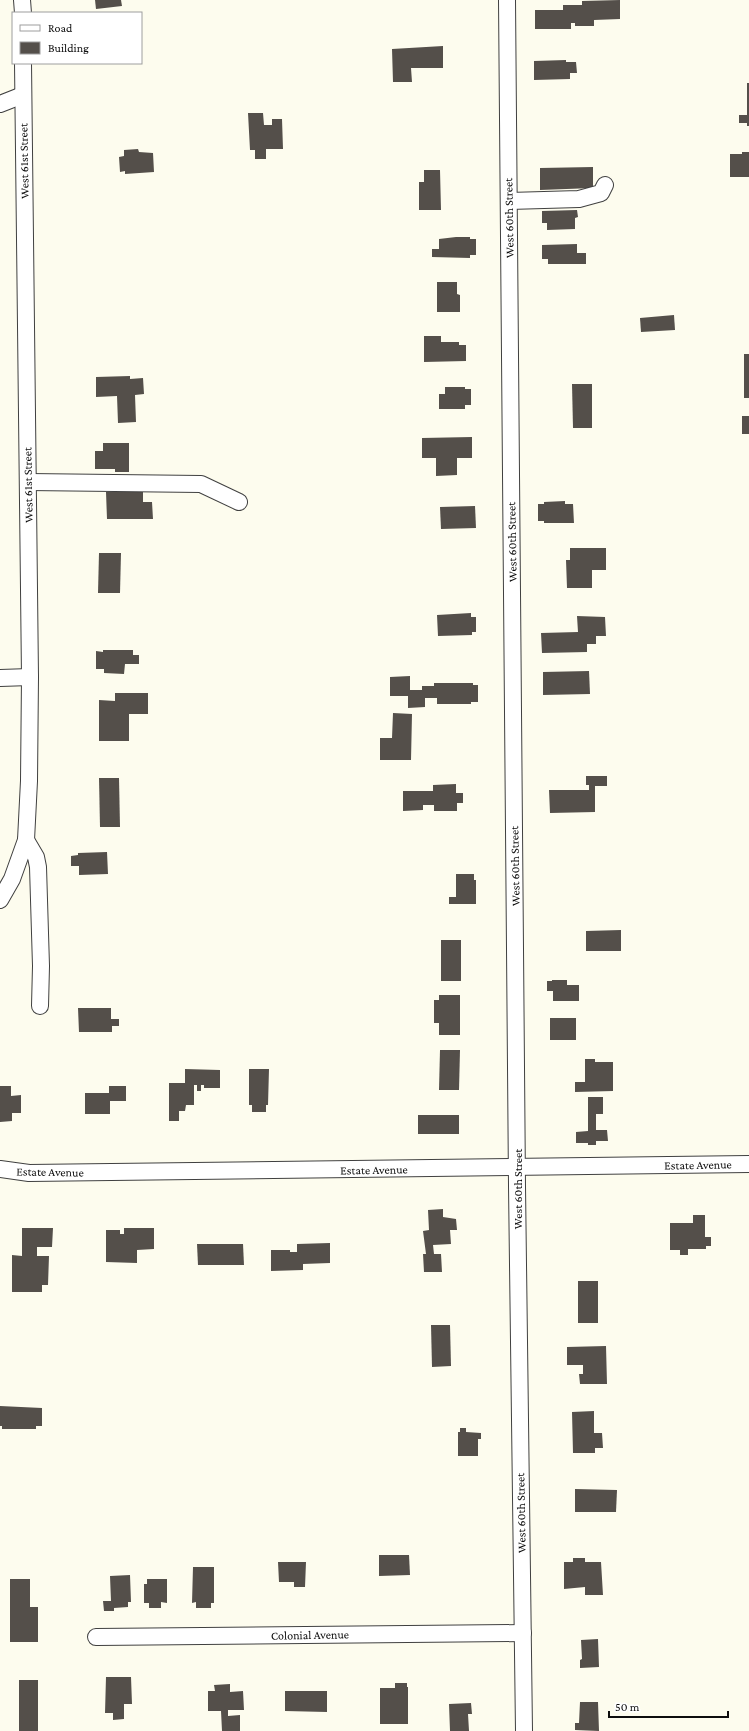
<svg xmlns="http://www.w3.org/2000/svg" width="749" height="1731" font-family="'Crimson Pro',serif">
<style>
.building{fill:#544f4a}
.lines{fill:none;stroke-linecap:round;stroke-linejoin:round}
.minor-casing{stroke:#404040;stroke-width:18}
.minor{stroke:#fff;stroke-width:16}
.labels{text-anchor:middle;stroke-width:4;stroke-linejoin:round;paint-order:stroke}
.street-label{font-size:12px;fill:#0d0d0d;stroke:#fff}
</style>
<rect width="100%" height="100%" fill="#fdfcee"/>
<!-- building -->
<g class="building">
<path d="M 95,0 L 121,0 L 122,6 L 96,9 Z"/>
<path d="M 620,0 L 620,19 L 594,20 L 594,26 L 575,26 L 575,23 L 571,23 L 571,29 L 535,29 L 535,10 L 563,10 L 563,5 L 582,5 L 582,1 Z"/>
<path d="M 443,46 L 443,68 L 411,68 L 412,82 L 393,82 L 392,49 Z"/>
<path d="M 566,60 L 566,62 L 576,62 L 577,73 L 570,73 L 570,79 L 534,80 L 534,61 Z"/>
<path d="M 747,83 L 749,83 L 749,126 L 747,126 L 747,123 L 739,123 L 739,115 L 747,115 Z"/>
<path d="M 248,113 L 263,113 L 264,125 L 272,125 L 272,119 L 282,119 L 283,149 L 266,149 L 266,159 L 255,159 L 255,150 L 250,150 Z"/>
<path d="M 138,149 L 139,152 L 153,153 L 154,172 L 125,174 L 125,171 L 120,172 L 119,157 L 124,156 L 124,150 Z"/>
<path d="M 742,152 L 749,152 L 749,177 L 730,177 L 730,154 L 742,154 Z"/>
<path d="M 593,167 L 593,188 L 540,190 L 540,168 Z"/>
<path d="M 424,170 L 440,170 L 441,210 L 419,210 L 419,182 L 424,182 Z"/>
<path d="M 577,210 L 578,217 L 575,218 L 575,229 L 547,230 L 547,223 L 542,223 L 542,211 Z"/>
<path d="M 456,237 L 470,237 L 470,239 L 476,239 L 476,255 L 470,255 L 470,258 L 432,257 L 432,249 L 439,249 L 439,239 Z"/>
<path d="M 577,244 L 577,253 L 586,253 L 586,264 L 548,264 L 548,259 L 542,259 L 542,245 Z"/>
<path d="M 437,282 L 457,282 L 457,294 L 460,295 L 460,312 L 437,312 Z"/>
<path d="M 674,315 L 675,330 L 641,332 L 640,318 Z"/>
<path d="M 424,336 L 441,336 L 441,342 L 459,342 L 459,345 L 466,345 L 466,361 L 424,362 Z"/>
<rect x="744" y="354" width="5" height="44"/>
<path d="M 130,376 L 130,379 L 143,378 L 144,394 L 135,395 L 136,422 L 118,423 L 117,396 L 96,397 L 96,377 Z"/>
<path d="M 572,384 L 592,384 L 592,428 L 573,428 Z"/>
<path d="M 445,387 L 465,387 L 465,389 L 471,389 L 471,405 L 465,405 L 465,409 L 439,409 L 439,394 L 445,394 Z"/>
<rect x="742" y="416" width="7" height="18"/>
<path d="M 472,437 L 472,458 L 457,458 L 457,475 L 436,476 L 436,458 L 422,458 L 422,438 Z"/>
<path d="M 103,443 L 129,443 L 129,472 L 115,472 L 115,469 L 95,469 L 95,451 L 103,451 Z"/>
<path d="M 106,492 L 143,492 L 143,502 L 152,502 L 153,519 L 107,519 Z"/>
<path d="M 565,501 L 565,504 L 573,504 L 574,523 L 544,523 L 544,521 L 538,521 L 538,504 L 544,504 L 544,502 Z"/>
<path d="M 475,506 L 476,528 L 441,529 L 440,507 Z"/>
<path d="M 570,548 L 606,548 L 606,570 L 592,570 L 592,588 L 567,588 L 566,560 L 570,560 Z"/>
<path d="M 99,553 L 121,553 L 120,593 L 98,593 Z"/>
<path d="M 471,613 L 471,617 L 476,617 L 476,632 L 472,632 L 472,635 L 438,636 L 437,615 Z"/>
<path d="M 577,616 L 605,617 L 606,636 L 596,636 L 596,644 L 587,644 L 587,652 L 542,653 L 541,633 L 578,632 Z"/>
<path d="M 103,650 L 133,650 L 133,655 L 139,655 L 139,664 L 125,664 L 124,674 L 104,673 L 104,669 L 96,669 L 96,651 L 103,652 Z"/>
<path d="M 589,671 L 590,694 L 543,695 L 543,672 Z"/>
<path d="M 410,676 L 410,690 L 422,690 L 422,686 L 434,686 L 434,683 L 473,683 L 473,685 L 478,685 L 478,702 L 471,702 L 471,704 L 437,704 L 437,698 L 425,698 L 425,707 L 408,708 L 408,696 L 390,696 L 390,677 Z"/>
<path d="M 115,693 L 148,693 L 148,714 L 129,714 L 129,741 L 99,741 L 99,700 L 115,701 Z"/>
<path d="M 393,713 L 412,714 L 411,760 L 380,760 L 380,738 L 392,738 Z"/>
<path d="M 586,776 L 607,776 L 607,786 L 595,786 L 595,812 L 550,813 L 549,790 L 589,790 L 589,785 L 586,785 Z"/>
<path d="M 99,778 L 119,778 L 120,827 L 100,827 Z"/>
<path d="M 456,784 L 456,793 L 463,793 L 463,803 L 457,803 L 457,811 L 434,811 L 434,805 L 423,805 L 423,810 L 403,811 L 403,791 L 433,791 L 433,785 Z"/>
<path d="M 107,852 L 108,874 L 79,875 L 79,866 L 71,866 L 71,856 L 78,855 L 78,853 Z"/>
<path d="M 456,874 L 474,874 L 474,880 L 476,880 L 476,904 L 449,904 L 449,897 L 456,897 Z"/>
<path d="M 621,930 L 621,951 L 586,951 L 586,931 Z"/>
<rect x="441" y="940" width="20" height="41"/>
<path d="M 552,980 L 567,980 L 567,985 L 579,985 L 579,1001 L 553,1001 L 553,991 L 547,991 L 547,981 L 552,981 Z"/>
<path d="M 439,995 L 460,995 L 460,1035 L 439,1035 L 439,1023 L 434,1023 L 434,1000 L 439,1000 Z"/>
<path d="M 78,1008 L 111,1008 L 111,1019 L 119,1019 L 119,1026 L 112,1026 L 112,1032 L 79,1032 Z"/>
<rect x="550" y="1018" width="26" height="22"/>
<path d="M 440,1050 L 460,1050 L 459,1090 L 439,1090 Z"/>
<path d="M 585,1059 L 595,1059 L 595,1062 L 613,1062 L 613,1091 L 575,1092 L 575,1082 L 585,1082 Z"/>
<path d="M 185,1069 L 220,1070 L 220,1088 L 204,1088 L 204,1085 L 201,1085 L 201,1091 L 197,1091 L 197,1085 L 194,1085 L 194,1105 L 186,1105 L 185,1111 L 179,1111 L 179,1121 L 169,1121 L 169,1083 L 185,1083 Z"/>
<path d="M 249,1069 L 269,1069 L 268,1105 L 266,1105 L 266,1112 L 252,1112 L 252,1105 L 249,1105 Z"/>
<path d="M 0,1086 L 11,1086 L 11,1096 L 21,1095 L 21,1113 L 12,1113 L 12,1121 L 0,1122 Z"/>
<path d="M 109,1086 L 126,1086 L 126,1101 L 110,1101 L 110,1114 L 85,1114 L 85,1093 L 109,1093 Z"/>
<path d="M 588,1097 L 603,1097 L 603,1114 L 596,1114 L 596,1130 L 607,1130 L 608,1141 L 596,1141 L 596,1145 L 588,1145 L 588,1143 L 576,1143 L 576,1132 L 588,1131 Z"/>
<rect x="418" y="1115" width="41" height="19"/>
<path d="M 443,1209 L 443,1217 L 456,1219 L 457,1230 L 450,1230 L 451,1244 L 433,1245 L 434,1254 L 441,1254 L 442,1272 L 424,1272 L 423,1254 L 426,1254 L 423,1231 L 429,1230 L 428,1210 Z"/>
<path d="M 693,1215 L 705,1215 L 705,1237 L 711,1237 L 711,1246 L 706,1246 L 706,1249 L 688,1249 L 688,1255 L 680,1255 L 680,1250 L 670,1250 L 670,1223 L 693,1223 Z"/>
<path d="M 22,1228 L 53,1228 L 52,1247 L 37,1247 L 37,1256 L 49,1256 L 48,1285 L 42,1285 L 42,1292 L 12,1292 L 12,1255 L 22,1256 Z"/>
<path d="M 124,1228 L 154,1228 L 154,1249 L 137,1250 L 137,1263 L 106,1262 L 106,1230 L 120,1230 L 120,1234 L 124,1234 Z"/>
<path d="M 330,1243 L 330,1263 L 303,1264 L 303,1270 L 271,1271 L 271,1250 L 290,1250 L 290,1252 L 297,1252 L 297,1244 Z"/>
<path d="M 197,1244 L 243,1244 L 244,1265 L 198,1265 Z"/>
<rect x="578" y="1281" width="20" height="42"/>
<path d="M 431,1325 L 450,1325 L 451,1366 L 432,1367 Z"/>
<path d="M 606,1346 L 607,1384 L 580,1384 L 579,1374 L 583,1374 L 583,1365 L 567,1365 L 567,1347 Z"/>
<path d="M 0,1406 L 42,1408 L 42,1426 L 36,1426 L 36,1429 L 2,1429 L 2,1426 L 0,1426 Z"/>
<path d="M 594,1411 L 594,1433 L 602,1433 L 603,1448 L 595,1448 L 595,1453 L 573,1453 L 572,1412 Z"/>
<path d="M 460,1428 L 466,1428 L 466,1432 L 481,1433 L 481,1439 L 478,1439 L 478,1456 L 458,1456 L 458,1432 L 460,1432 Z"/>
<path d="M 575,1489 L 617,1490 L 616,1512 L 575,1512 Z"/>
<path d="M 379,1555 L 409,1555 L 410,1575 L 379,1576 Z"/>
<path d="M 573,1558 L 585,1558 L 585,1562 L 601,1562 L 603,1595 L 585,1595 L 585,1587 L 564,1589 L 564,1562 L 573,1562 Z"/>
<path d="M 278,1562 L 306,1562 L 305,1587 L 294,1587 L 294,1582 L 279,1582 Z"/>
<path d="M 193,1567 L 214,1567 L 214,1603 L 211,1603 L 211,1608 L 196,1608 L 196,1602 L 192,1603 Z"/>
<path d="M 130,1575 L 131,1602 L 128,1602 L 128,1607 L 114,1608 L 114,1611 L 104,1611 L 103,1601 L 111,1601 L 110,1576 Z"/>
<path d="M 10,1579 L 30,1579 L 30,1607 L 38,1607 L 38,1642 L 10,1642 Z"/>
<path d="M 147,1579 L 167,1579 L 167,1603 L 161,1602 L 161,1608 L 149,1608 L 149,1603 L 144,1603 L 144,1584 L 147,1584 Z"/>
<path d="M 598,1639 L 599,1667 L 580,1668 L 580,1660 L 582,1659 L 581,1640 Z"/>
<path d="M 106,1677 L 131,1677 L 132,1704 L 124,1704 L 124,1719 L 113,1720 L 113,1713 L 105,1713 Z"/>
<rect x="19" y="1680" width="19" height="51"/>
<path d="M 395,1683 L 407,1683 L 407,1687 L 408,1687 L 408,1724 L 380,1724 L 380,1688 L 395,1688 Z"/>
<path d="M 230,1684 L 230,1692 L 243,1691 L 244,1710 L 228,1710 L 228,1716 L 240,1715 L 240,1731 L 222,1731 L 221,1711 L 208,1711 L 208,1691 L 215,1691 L 214,1685 Z"/>
<path d="M 285,1691 L 327,1691 L 327,1712 L 285,1711 Z"/>
<path d="M 580,1702 L 598,1702 L 599,1731 L 575,1730 L 575,1723 L 579,1723 Z"/>
<path d="M 471,1703 L 472,1714 L 468,1714 L 469,1731 L 450,1731 L 449,1704 Z"/>
</g>
<g class="lines">
<defs>
<g id="minor">
<path d="M 22,0 L 23,13"/>
<path d="M 507,0 L 517,1186 L 524,1731"/>
<path d="M 0,104 L 23,95"/>
<path d="M 509,201 L 579,199 L 601,193 L 605,185"/>
<path d="M 28,482 L 201,484 L 239,502"/>
<path d="M 0,678 L 30,677"/>
<path d="M 26,840 L 36,857 L 38,867 L 41,966 L 40,1006"/>
<path d="M 0,900 L 12,879 L 26,840 L 29,781 L 30,677 L 23,63"/>
<path d="M 0,1169 L 29,1173 L 749,1164"/>
<path d="M 96,1637 L 523,1633"/>
</g>
</defs>
<!-- minor casing -->
<use href="#minor" class="minor-casing"/>
<!-- minor -->
<use href="#minor" class="minor"/>
</g>
<g class="labels">
<!-- street labels -->
<g class="street-label">
<text transform="translate(24 161) rotate(-91)" y="4">West 61st Street</text>
<text transform="translate(509 218) rotate(-91)" y="4">West 60th Street</text>
<text transform="translate(28 485) rotate(-91)" y="4">West 61st Street</text>
<text transform="translate(512 542) rotate(-91)" y="4">West 60th Street</text>
<text transform="translate(515 866) rotate(-91)" y="4">West 60th Street</text>
<text transform="translate(698 1165) rotate(-1)" y="4">Estate Avenue</text>
<text transform="translate(374 1170) rotate(-1)" y="4">Estate Avenue</text>
<text transform="translate(50 1172) rotate(1)" y="4">Estate Avenue</text>
<text transform="translate(518 1189) rotate(-90)" y="4">West 60th Street</text>
<text transform="translate(521 1513) rotate(-91)" y="4">West 60th Street</text>
<text transform="translate(310 1635) rotate(-1)" y="4">Colonial Avenue</text>
</g>
</g>
<!-- legend -->
<rect x="12" y="12" width="130" height="52" fill="#ffffff" stroke="#9e9e9e"/>
<rect x="20" y="25" width="20" height="6" fill="#ffffff" stroke="#9e9e9e"/>
<text x="48" y="32" font-size="12" fill="#0d0d0d">Road</text>
<rect x="20" y="42" width="20" height="12" fill="#544f4a" stroke="#9e9e9e"/>
<text x="48" y="52" font-size="12" fill="#0d0d0d">Building</text>
<!-- scale -->
<path d="M609 1711v6h119v-6" fill="none" stroke="#0d0d0d" stroke-width="2"/>
<text x="615" y="1711" font-size="12" fill="#0d0d0d" stroke="#ffffff" stroke-width="3" paint-order="stroke">50 m</text>
</svg>
